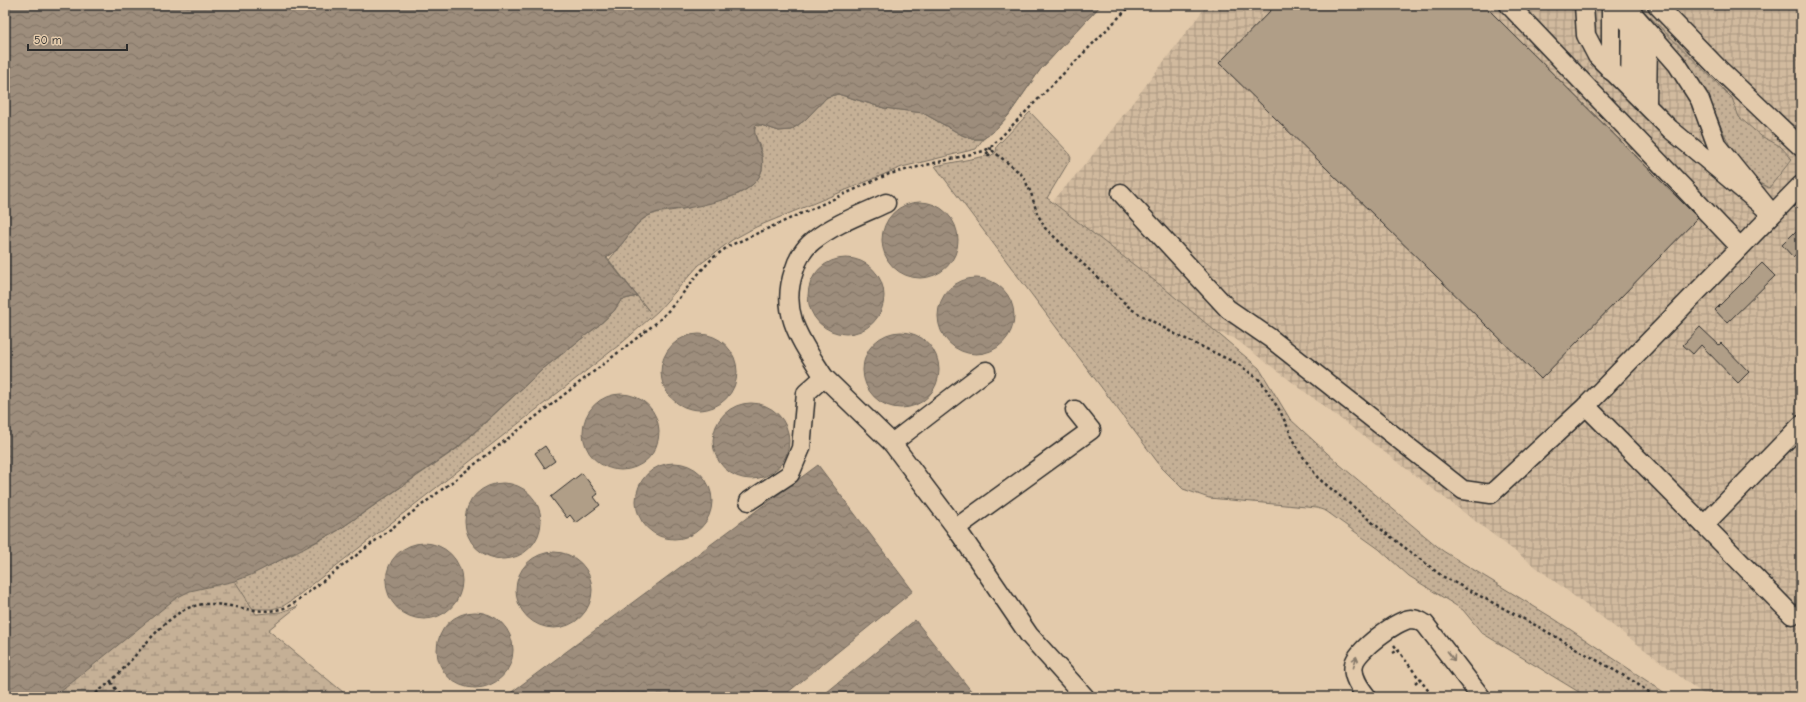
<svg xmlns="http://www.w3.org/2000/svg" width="1806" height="702" font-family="'Comic Neue',sans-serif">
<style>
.industrial{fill:url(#industrial-grid)}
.green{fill:url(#green-dots);stroke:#786e60}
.wetland{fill:url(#wetland-marsh);stroke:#786e60}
.water{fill:url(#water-waves);stroke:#6f665b}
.building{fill:#b09e87;stroke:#2b2b2b}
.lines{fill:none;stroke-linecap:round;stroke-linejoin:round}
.minor-casing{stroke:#2b2b2b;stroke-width:21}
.path{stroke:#2b2b2b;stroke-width:2.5;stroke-dasharray:3 3;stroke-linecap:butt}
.minor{stroke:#e3caab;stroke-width:18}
.oneway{stroke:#877a6b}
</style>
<defs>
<pattern id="industrial-grid" width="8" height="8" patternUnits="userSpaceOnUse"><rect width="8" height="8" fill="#d1ba9e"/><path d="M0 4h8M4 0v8" fill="none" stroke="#aa9781"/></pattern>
<pattern id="green-dots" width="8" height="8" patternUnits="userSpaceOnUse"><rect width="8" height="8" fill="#c5b096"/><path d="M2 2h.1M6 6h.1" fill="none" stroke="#a08f7b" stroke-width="1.8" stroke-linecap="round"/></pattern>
<pattern id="wetland-marsh" width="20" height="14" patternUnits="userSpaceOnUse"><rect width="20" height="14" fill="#c5b096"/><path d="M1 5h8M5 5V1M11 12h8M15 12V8" fill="none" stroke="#a08f7b"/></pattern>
<pattern id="water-waves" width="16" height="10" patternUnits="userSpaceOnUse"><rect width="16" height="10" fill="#9d8d7b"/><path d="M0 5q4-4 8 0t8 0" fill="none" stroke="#807365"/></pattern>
</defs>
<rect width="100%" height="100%" fill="#e3caab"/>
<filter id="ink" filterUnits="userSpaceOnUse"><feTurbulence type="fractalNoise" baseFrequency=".025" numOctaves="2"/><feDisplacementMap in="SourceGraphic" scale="8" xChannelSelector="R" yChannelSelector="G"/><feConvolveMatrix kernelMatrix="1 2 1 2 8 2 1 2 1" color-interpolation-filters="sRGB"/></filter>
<g filter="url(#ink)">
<!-- industrial -->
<path class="industrial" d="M 1207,5 L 1801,5 L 1801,697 L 1707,697 L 1234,338 L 1162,314 L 1053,201 L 1088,161 Z"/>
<!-- green -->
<g class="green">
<path d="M 1631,5 L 1638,5 L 1732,98 L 1739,117 L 1761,136 L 1780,146 L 1792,159 L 1769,188 L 1754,180 L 1730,146 L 1698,78 L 1668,41 Z"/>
<path d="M 838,94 L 884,108 L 907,96 L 923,113 L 962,135 L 972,139 L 983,139 L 976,149 L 902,167 L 756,227 L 732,240 L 699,265 L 658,311 L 623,342 L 291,601 L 283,606 L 272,609 L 258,609 L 176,598 L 337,531 L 458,448 L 544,368 L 599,325 L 614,311 L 621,300 L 637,296 L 649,311 L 609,260 L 639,222 L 647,216 L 656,213 L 689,208 L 762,152 L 754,132 L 756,125 L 761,125 L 779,131 L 827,97 Z"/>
<path d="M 1030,112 L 1068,152 L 1071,158 L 1047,198 L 1164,288 L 1259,368 L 1290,419 L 1339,464 L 1443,551 L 1556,620 L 1671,697 L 1587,697 L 1482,633 L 1463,610 L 1409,576 L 1379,549 L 1326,511 L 1317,508 L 1209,498 L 1183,489 L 1162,468 L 935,166 L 986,156 L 989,157 L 996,152 L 997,146 Z"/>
</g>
<!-- wetland -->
<path class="wetland" d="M 1101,5 L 1040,70 L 1008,116 L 993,132 L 983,139 L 972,139 L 962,135 L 923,113 L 884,108 L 838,94 L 827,97 L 805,120 L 791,130 L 779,131 L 761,125 L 756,125 C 749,137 771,156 759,177 C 741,206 683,204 655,213 C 637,219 630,235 618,248 C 615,252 610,255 607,258 L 637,296 L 621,300 L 614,311 L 599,325 L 544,368 L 457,448 L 337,531 L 296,553 L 235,581 L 256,614 L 281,612 L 298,606 L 268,630 L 349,697 L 5,697 L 5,655 L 739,86 Z"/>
<!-- water -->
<g class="water">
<path d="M 5,5 L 1101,5 L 1040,70 L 1008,116 L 993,132 L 983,139 L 972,139 L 962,135 L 923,113 L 884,108 L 838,94 L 827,97 L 805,120 L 791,130 L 779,131 L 761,125 L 756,125 C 749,137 771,156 759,177 C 746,198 704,205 682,209 C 670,210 656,211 646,217 C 634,224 628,238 618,248 C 615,252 610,255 606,258 L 637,296 L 621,300 L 614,311 L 599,325 L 544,368 L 457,448 L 337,531 L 251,575 L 235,581 L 190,591 L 176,598 L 54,697 L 5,697 Z"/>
<circle cx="920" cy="240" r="38"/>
<circle cx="846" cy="296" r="38"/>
<circle cx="976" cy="316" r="38"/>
<circle cx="901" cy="370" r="38"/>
<circle cx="699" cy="372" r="38"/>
<circle cx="621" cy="432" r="38"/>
<circle cx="751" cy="441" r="38"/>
<circle cx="674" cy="501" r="38"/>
<path d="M 818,465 L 913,591 L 782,697 L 505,697 Z"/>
<circle cx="503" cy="521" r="38"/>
<circle cx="424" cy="581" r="38"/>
<circle cx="554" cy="590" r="38"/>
<circle cx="475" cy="650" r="38"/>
<path d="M 915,620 L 976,697 L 821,697 Z"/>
</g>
<!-- building -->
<g class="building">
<path d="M 1276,5 L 1484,5 L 1698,218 L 1541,379 L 1219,63 Z"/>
<path d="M 1801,226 L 1801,249 L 1793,257 L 1782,245 Z"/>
<path d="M 1762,263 L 1775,276 L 1727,323 L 1715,310 Z"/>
<path d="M 1700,327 L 1719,345 L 1721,343 L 1749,372 L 1738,383 L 1701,345 L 1693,354 L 1683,345 Z"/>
<path d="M 545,446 L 555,461 L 545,468 L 535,453 Z"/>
<path d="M 582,473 L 598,494 L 594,497 L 600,505 L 576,523 L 570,515 L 567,518 L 551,497 Z"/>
</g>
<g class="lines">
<defs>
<g id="minor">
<path d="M 1509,5 L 1740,247"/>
<path d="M 1584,5 L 1586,35 L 1597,56 L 1670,129 L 1772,214 L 1717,146 L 1700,100 L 1677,64 L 1625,5"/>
<path d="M 1611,5 L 1648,43 L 1647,104"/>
<path d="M 1611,5 L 1611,71"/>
<path d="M 1657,5 L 1718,68 L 1801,147"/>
<path d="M 1630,88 L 1631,26"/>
<path d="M 1121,193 L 1228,309 L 1270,338 L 1463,490 L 1491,494 L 1586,406 L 1704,525"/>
<path d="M 986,371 L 892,443 L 956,528 L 1029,635 L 1085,697"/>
<path d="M 824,377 C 802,342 779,314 794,271 C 797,260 804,248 813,241 C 834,224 862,214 886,203"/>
<path d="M 1586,406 L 1801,185"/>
<path d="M 749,501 L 790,474 L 801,448 L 806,393 L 824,377 L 892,443"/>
<path d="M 956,528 L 1091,430 L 1075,410"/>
<path d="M 1792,615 L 1704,525 L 1801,425"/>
<path d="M 1367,697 C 1360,688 1351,676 1354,664 C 1357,650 1397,620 1411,619 C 1416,619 1421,621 1425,624 L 1481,697"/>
</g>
</defs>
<!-- minor casing -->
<use href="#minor" class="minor-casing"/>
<!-- path -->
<g class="path">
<path d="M 989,148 L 991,149 L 986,154 L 988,156 L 993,151 L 1020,173 L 1024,178 L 1031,193 L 1037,213 L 1045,228 L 1131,309 L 1171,332 L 1238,364 L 1261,381 L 1280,411 L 1299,451 L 1318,478 L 1378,527 L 1442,576 L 1537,626 L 1633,681 L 1656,697"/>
<path d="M 1394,645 L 1433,697"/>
<path d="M 1393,653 L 1400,649"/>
<path d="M 111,682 L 121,697"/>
<path d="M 1415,683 L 1421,678"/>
<path d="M 91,697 C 98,692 104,687 110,682 C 133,662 163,616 191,607 C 224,595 260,623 293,604 L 470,468 L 656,323 C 678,303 691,280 712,259 C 717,254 724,250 729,246 L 889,174 L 984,151 L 991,147 L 1131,5"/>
</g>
<!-- minor -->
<use href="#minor" class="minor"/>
</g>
<!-- one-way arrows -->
<defs><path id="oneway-shaft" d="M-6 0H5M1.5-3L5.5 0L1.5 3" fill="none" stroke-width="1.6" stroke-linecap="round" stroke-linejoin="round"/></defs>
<g class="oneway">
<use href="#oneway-shaft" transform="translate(1451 656) rotate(53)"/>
<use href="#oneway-shaft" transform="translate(1355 662) rotate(-75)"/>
</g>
</g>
<!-- margin -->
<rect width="1806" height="702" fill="none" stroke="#e3caab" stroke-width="20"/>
<rect x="10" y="10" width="1786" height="682" fill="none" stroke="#2b2b2b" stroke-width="1.5" filter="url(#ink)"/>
<!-- scale -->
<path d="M28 44v6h99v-6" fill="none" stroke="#2b2b2b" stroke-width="2"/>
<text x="34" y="44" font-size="12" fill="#2b2b2b" stroke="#e3caab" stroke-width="3" paint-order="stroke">50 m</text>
</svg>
